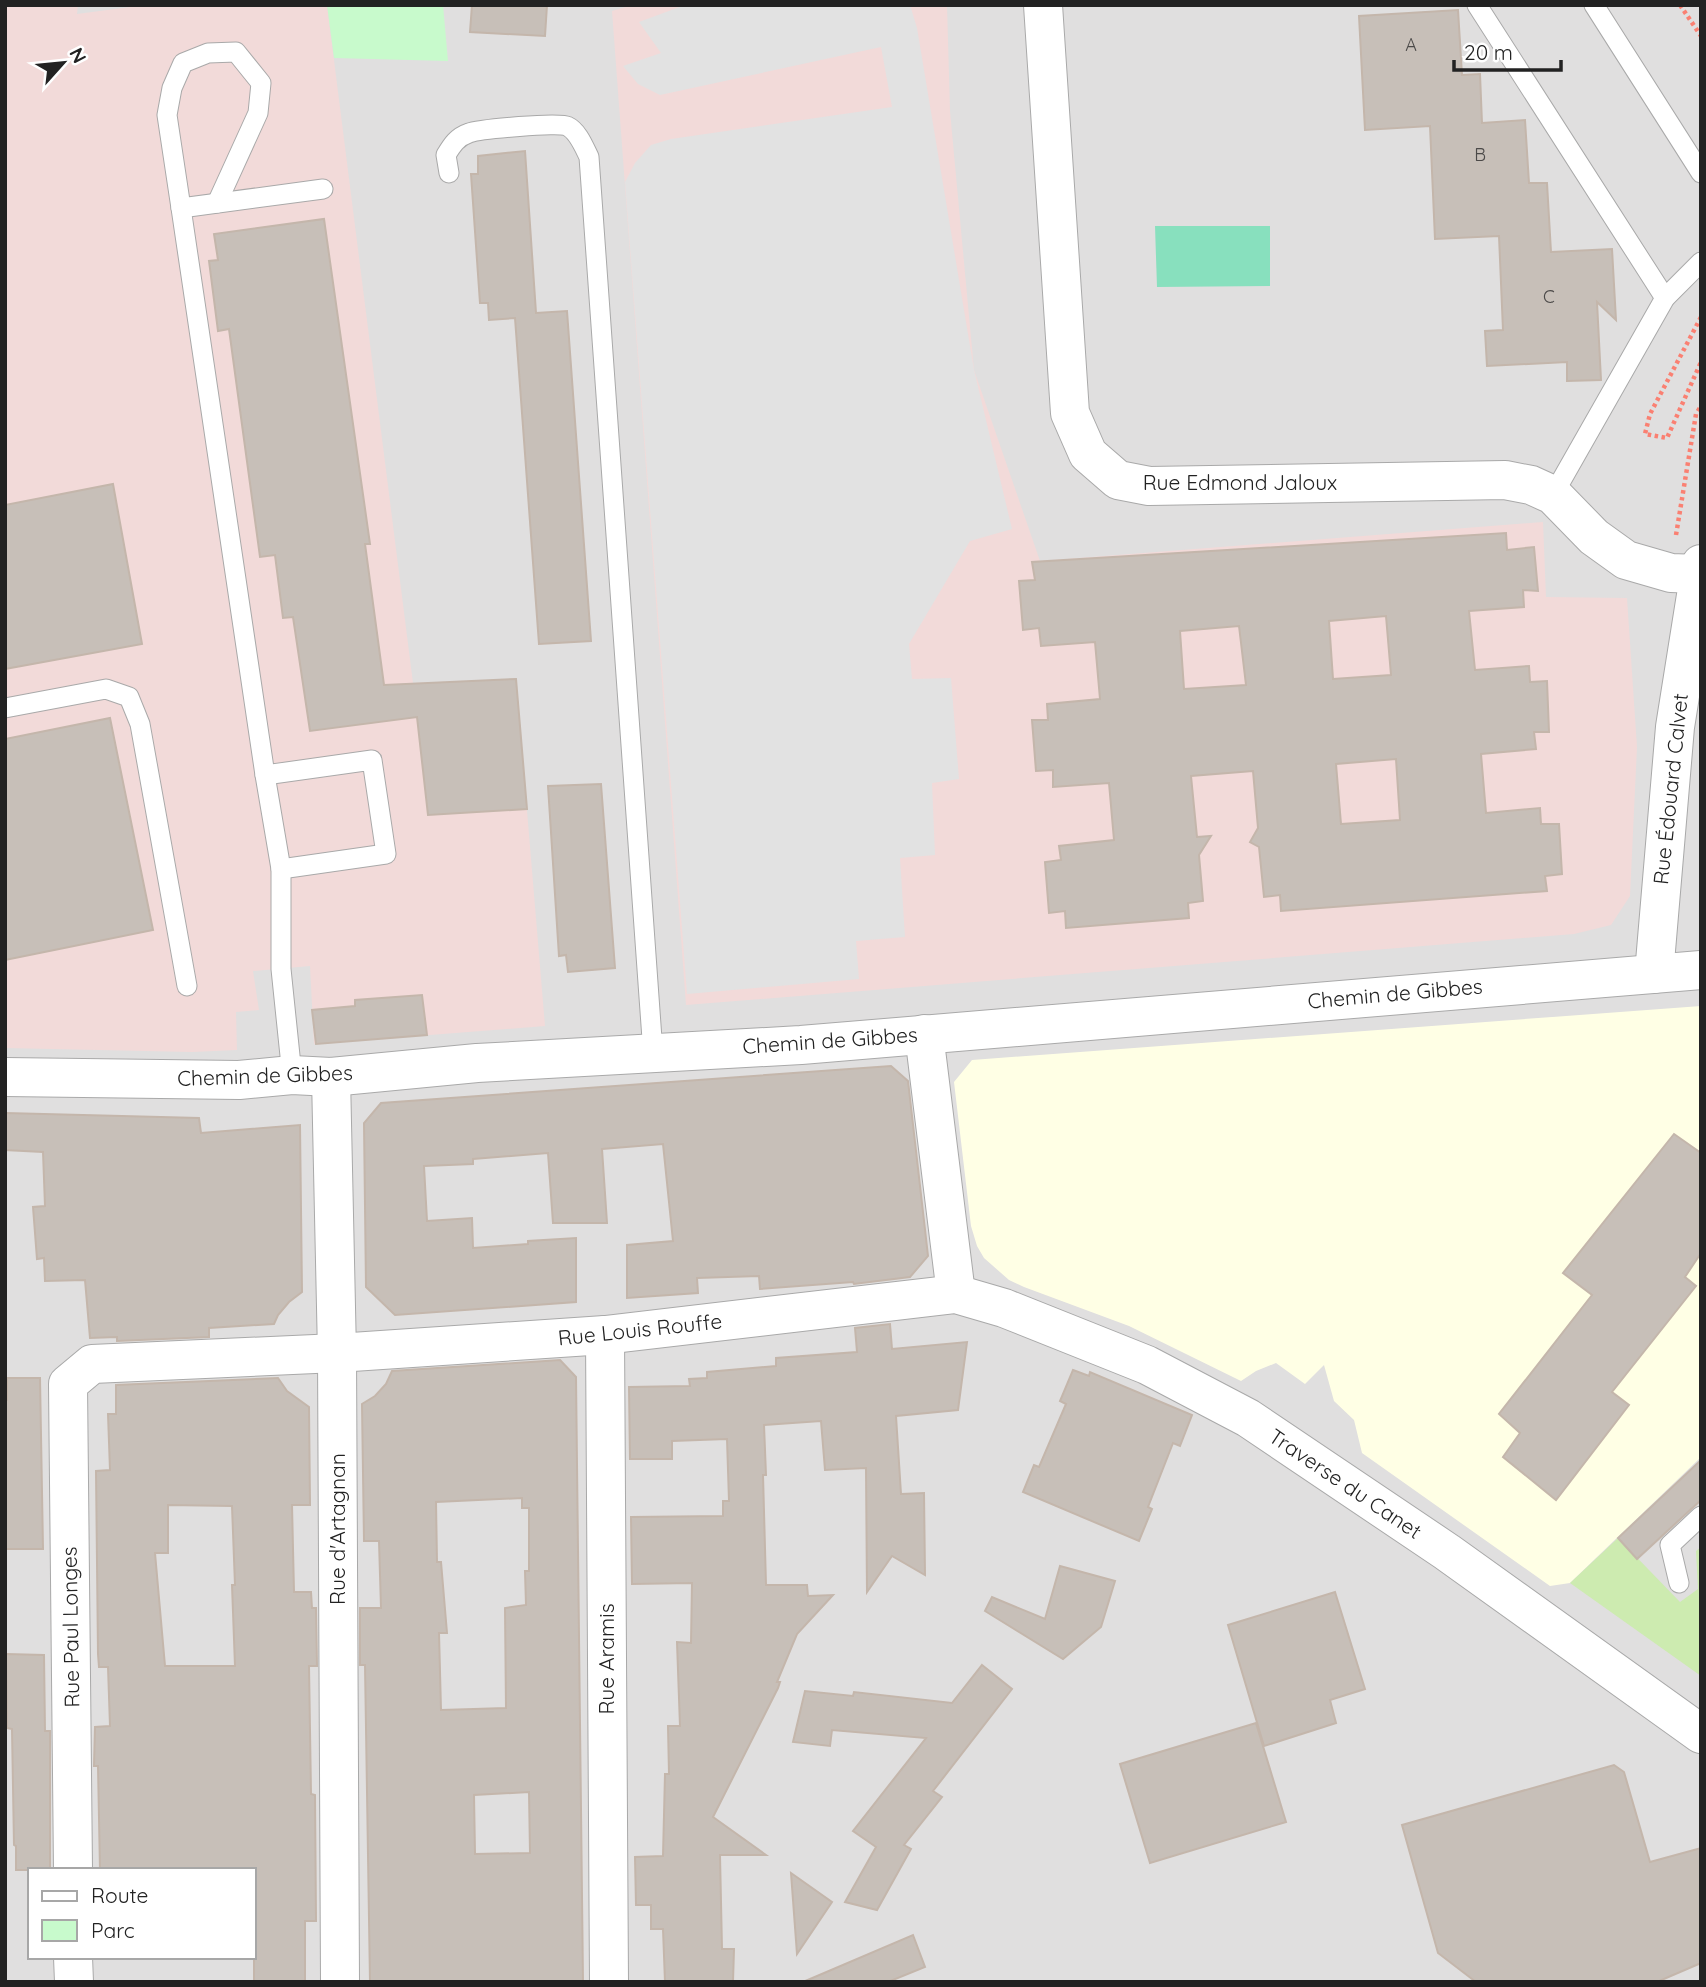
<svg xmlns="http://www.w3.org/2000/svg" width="1706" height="1987" font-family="Quicksand,sans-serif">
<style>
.residential{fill:#e0dfdf;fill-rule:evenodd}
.commercial{fill:#f2dad9}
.education{fill:#ffffe5}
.grass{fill:#cdebb0}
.park{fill:#c8facc}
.pitch{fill:#88e0be}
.parking{fill:#e2e2e2}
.building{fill:#c7bfb8;stroke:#c4b6ab;stroke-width:2;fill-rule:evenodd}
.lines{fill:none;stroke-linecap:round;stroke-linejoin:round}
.lane-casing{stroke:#a9a9a9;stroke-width:21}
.street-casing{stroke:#a9a9a9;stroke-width:40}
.path{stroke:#fa8072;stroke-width:4.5;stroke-dasharray:3.5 3.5;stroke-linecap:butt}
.lane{stroke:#fff;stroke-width:19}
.street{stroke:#fff;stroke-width:38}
.labels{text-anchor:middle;stroke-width:7;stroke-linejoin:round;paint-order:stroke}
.number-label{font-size:18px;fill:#4b4948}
.street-label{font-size:21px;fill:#222;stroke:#fff}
</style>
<rect width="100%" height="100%" fill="#f2efe9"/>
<!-- residential -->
<path class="residential" d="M 5,5 L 1701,5 L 1701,1982 L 5,1982 ZM 30,1870 L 254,1870 L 254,1957 L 30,1957 Z"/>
<!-- commercial -->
<g class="commercial">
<path d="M 5,5 L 78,5 L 77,14 L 145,5 L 327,5 L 413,683 L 516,679 L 545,1026 L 314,1044 L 310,966 L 253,971 L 259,1010 L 236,1012 L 237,1050 L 192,1052 L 5,1048 Z"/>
<path d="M 632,5 L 947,5 L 950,111 L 974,370 L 1040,561 L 1543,522 L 1546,597 L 1627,598 L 1637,747 L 1630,896 L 1611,925 L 1574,934 L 686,1005 L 612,11 Z"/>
</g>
<!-- education -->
<path class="education" d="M 1701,1006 L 1701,1457 L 1570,1583 L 1550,1586 L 1362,1453 L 1354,1420 L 1334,1401 L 1324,1365 L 1305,1384 L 1276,1363 L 1256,1371 L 1241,1381 L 1129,1326 L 1024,1287 L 1009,1280 L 984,1258 L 977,1246 L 971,1226 L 954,1082 L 972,1060 Z"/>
<!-- grass -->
<path class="grass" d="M 1618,1538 L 1680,1602 L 1698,1589 L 1696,1551 L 1701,1547 L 1701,1676 L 1570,1583 Z"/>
<!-- park -->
<path class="park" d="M 327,5 L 443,5 L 448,61 L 334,58 Z"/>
<!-- pitch -->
<path class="pitch" d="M 1155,226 L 1270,226 L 1270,286 L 1157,287 Z"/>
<!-- parking -->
<path class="parking" d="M 685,5 L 910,5 L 917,28 L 974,370 L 1012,529 L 970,541 L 909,644 L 912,679 L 951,678 L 959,779 L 932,783 L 935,855 L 900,858 L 905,937 L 856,941 L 859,979 L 687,994 L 625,182 L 635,163 L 651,145 L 671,139 L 892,107 L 881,47 L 660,95 L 638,84 L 623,66 L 661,53 L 639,22 Z"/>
<!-- building -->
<g class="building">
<path d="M 472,5 L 547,5 L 545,36 L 470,32 Z"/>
<path d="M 1458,10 L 1462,75 L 1480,74 L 1482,123 L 1525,120 L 1529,183 L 1547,183 L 1551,252 L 1612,249 L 1616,320 L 1597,302 L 1601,380 L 1567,381 L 1567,362 L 1487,366 L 1485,331 L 1503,330 L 1499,236 L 1435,239 L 1430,126 L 1365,130 L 1359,16 Z"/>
<path d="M 525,151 L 536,313 L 567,311 L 591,641 L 539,644 L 515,318 L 489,320 L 488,303 L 480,303 L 471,174 L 478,174 L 478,156 Z"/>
<path d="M 324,219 L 370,544 L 365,544 L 384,685 L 516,679 L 527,809 L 428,815 L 417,717 L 310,731 L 293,617 L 283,618 L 275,555 L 260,557 L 229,329 L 218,331 L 209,261 L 218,260 L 214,234 Z"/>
<path d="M 113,484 L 142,644 L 5,669 L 5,505 Z"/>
<path d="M 1506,533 L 1507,550 L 1534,547 L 1538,591 L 1523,590 L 1524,607 L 1469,611 L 1475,670 L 1529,666 L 1530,682 L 1547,681 L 1549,732 L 1534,732 L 1536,749 L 1481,754 L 1486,813 L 1540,808 L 1541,824 L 1559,824 L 1562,874 L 1545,876 L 1547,891 L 1281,911 L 1280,895 L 1264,897 L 1259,847 L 1250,842 L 1258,828 L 1253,771 L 1191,776 L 1197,837 L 1211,836 L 1199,855 L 1203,901 L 1188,903 L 1189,918 L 1066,928 L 1065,911 L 1049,913 L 1045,862 L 1061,860 L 1059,846 L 1114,840 L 1109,783 L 1053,787 L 1053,770 L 1036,771 L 1032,720 L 1048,720 L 1047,704 L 1100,699 L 1095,642 L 1041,646 L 1039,628 L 1023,630 L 1019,581 L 1035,580 L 1032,562 ZM 1386,616 L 1391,675 L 1333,679 L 1329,621 ZM 1239,626 L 1246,685 L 1184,689 L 1180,631 ZM 1396,759 L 1400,820 L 1341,824 L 1336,764 Z"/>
<path d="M 110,718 L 153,930 L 5,960 L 5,739 Z"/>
<path d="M 601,784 L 615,968 L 568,972 L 566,955 L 559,956 L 548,786 Z"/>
<path d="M 422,995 L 427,1035 L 316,1044 L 312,1010 L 355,1006 L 355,1000 Z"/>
<path d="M 891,1066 L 908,1081 L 928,1256 L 910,1277 L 854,1284 L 853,1282 L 760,1289 L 759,1276 L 697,1278 L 698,1293 L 627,1298 L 627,1245 L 673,1241 L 663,1144 L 602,1149 L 607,1223 L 553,1223 L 548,1153 L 473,1159 L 473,1164 L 424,1166 L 427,1221 L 472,1218 L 473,1248 L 528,1244 L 528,1241 L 576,1238 L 576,1302 L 395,1315 L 366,1287 L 364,1123 L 381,1103 Z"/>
<path d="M 5,1113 L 199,1118 L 201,1133 L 300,1125 L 302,1292 L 289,1302 L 278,1315 L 274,1324 L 209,1328 L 209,1337 L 117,1341 L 117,1337 L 90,1338 L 85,1280 L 45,1281 L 44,1258 L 37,1259 L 33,1207 L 45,1206 L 43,1152 L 5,1150 Z"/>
<path d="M 1674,1134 L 1701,1153 L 1701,1253 L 1685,1277 L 1696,1286 L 1612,1392 L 1629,1405 L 1556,1500 L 1503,1457 L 1520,1433 L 1499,1414 L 1592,1295 L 1563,1273 Z"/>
<path d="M 890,1324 L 892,1349 L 967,1342 L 958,1410 L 896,1416 L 901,1494 L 924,1493 L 925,1575 L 892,1556 L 867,1592 L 866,1468 L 825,1470 L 821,1421 L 764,1425 L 766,1475 L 763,1475 L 766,1585 L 807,1585 L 808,1596 L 833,1595 L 797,1634 L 777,1682 L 780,1682 L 778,1688 L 713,1817 L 766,1855 L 720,1855 L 722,1949 L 734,1949 L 733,1982 L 665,1982 L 663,1929 L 651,1929 L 651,1905 L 636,1905 L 635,1857 L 663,1856 L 665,1774 L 669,1774 L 668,1726 L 680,1726 L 677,1642 L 691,1643 L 692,1583 L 632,1584 L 631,1517 L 723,1516 L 723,1501 L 729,1501 L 727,1439 L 672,1441 L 672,1459 L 630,1459 L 629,1387 L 690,1386 L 689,1379 L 707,1378 L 707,1372 L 776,1366 L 776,1358 L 857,1352 L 855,1328 Z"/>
<path d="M 560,1360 L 576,1377 L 583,1982 L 370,1982 L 365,1665 L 360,1665 L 360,1608 L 381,1608 L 379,1541 L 364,1541 L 362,1404 L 375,1396 L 386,1384 L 392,1371 ZM 522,1498 L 522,1508 L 529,1508 L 529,1571 L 525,1571 L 526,1605 L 505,1608 L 506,1708 L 441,1710 L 439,1633 L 447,1633 L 441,1562 L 437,1562 L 436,1502 ZM 529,1792 L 530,1853 L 475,1854 L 474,1795 Z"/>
<path d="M 1073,1370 L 1089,1376 L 1090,1372 L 1192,1415 L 1180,1446 L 1173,1443 L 1148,1507 L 1152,1509 L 1139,1541 L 1023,1492 L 1034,1465 L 1039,1467 L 1066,1404 L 1060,1401 Z"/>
<path d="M 7,1378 L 40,1378 L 43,1549 L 5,1549 L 5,1400 L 7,1400 Z"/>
<path d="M 278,1378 L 287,1391 L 309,1407 L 310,1505 L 292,1505 L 294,1592 L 311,1592 L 312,1608 L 316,1608 L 317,1666 L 309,1666 L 311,1794 L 315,1795 L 316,1921 L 305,1921 L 305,1982 L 254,1982 L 254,1870 L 100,1870 L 98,1766 L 94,1766 L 95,1727 L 110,1726 L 108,1667 L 99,1667 L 98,1654 L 96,1471 L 110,1470 L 108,1414 L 116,1414 L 116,1385 ZM 168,1505 L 232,1506 L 235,1585 L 232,1585 L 235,1666 L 165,1666 L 155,1553 L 168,1553 Z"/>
<path d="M 1701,1460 L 1701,1500 L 1637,1559 L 1618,1538 Z"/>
<path d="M 1060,1566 L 1115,1581 L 1101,1627 L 1063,1659 L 985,1611 L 992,1597 L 1045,1619 Z"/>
<path d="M 1335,1592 L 1365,1689 L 1330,1700 L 1336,1723 L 1264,1746 L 1228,1625 Z"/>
<path d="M 6,1654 L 44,1655 L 45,1731 L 50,1731 L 50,1870 L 16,1870 L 16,1846 L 14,1845 L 12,1729 L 7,1728 Z"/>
<path d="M 982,1665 L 1012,1689 L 933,1791 L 942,1797 L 904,1845 L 911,1849 L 877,1910 L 845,1902 L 876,1847 L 853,1831 L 926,1738 L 832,1730 L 830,1746 L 793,1742 L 805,1691 L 853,1696 L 854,1692 L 952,1703 Z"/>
<path d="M 1256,1723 L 1286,1822 L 1150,1863 L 1120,1764 Z"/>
<path d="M 1614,1765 L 1624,1772 L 1650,1862 L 1701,1848 L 1701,1963 L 1657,1982 L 1476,1982 L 1438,1953 L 1402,1825 Z"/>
<path d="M 791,1873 L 832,1902 L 797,1954 Z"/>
<path d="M 913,1935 L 925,1967 L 888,1982 L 803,1982 Z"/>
</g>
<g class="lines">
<defs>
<g id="lane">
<path d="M 1477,5 L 1665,298"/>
<path d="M 1594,5 L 1701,173"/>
<path d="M 449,173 L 446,155 C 452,145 457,137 469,133 C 479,129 560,122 567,126 C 578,131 584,147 589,157 L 653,1053"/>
<path d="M 181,208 L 167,115 L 172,88 L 183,63 L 208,53 L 236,52 L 261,83 L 258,113 L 217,203"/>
<path d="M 1553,495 L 1665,298 L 1701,262"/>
<path d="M 5,708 L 106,689 L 129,697 L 140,724 L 187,986"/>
<path d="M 265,775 L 372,760 L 386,854 L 281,869"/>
<path d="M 292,1075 L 281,969 L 281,869 L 265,775 L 181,208 L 323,189"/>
<path d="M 1679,1583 L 1670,1545 L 1701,1516"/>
</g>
<g id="street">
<path d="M 1043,5 L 1070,413 L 1088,454 L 1118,480 L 1149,486 L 1505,480 L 1531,485 L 1553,495 L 1594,537 L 1626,560 L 1671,573 L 1699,574"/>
<path d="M 1654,974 L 1675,727 L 1701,564"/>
<path d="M 924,1034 L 956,1294"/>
<path d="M 5,1077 L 239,1080 L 292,1075 L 331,1077 L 477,1063 L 801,1045 L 1701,970"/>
<path d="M 331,1077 L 337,1353 L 340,1982"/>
<path d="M 605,1335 L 609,1982"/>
<path d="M 73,1870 L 68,1384 L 92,1364 L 337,1353 L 605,1335 L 956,1294 L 1004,1308 L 1147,1365 L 1248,1418 L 1447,1552 L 1701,1734"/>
<path d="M 73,1957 L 74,1982"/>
</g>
</defs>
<!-- lane casing -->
<use href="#lane" class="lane-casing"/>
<!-- street casing -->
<use href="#street" class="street-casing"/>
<!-- path -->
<g class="path">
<path d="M 1680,5 L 1701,36"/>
<path d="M 1701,317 L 1650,414 L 1645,434 L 1667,438 L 1701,362"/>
<path d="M 1676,535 L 1696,414 L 1701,406"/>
</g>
<!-- lane -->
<use href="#lane" class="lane"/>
<!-- street -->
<use href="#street" class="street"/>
</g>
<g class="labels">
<!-- number labels -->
<g class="number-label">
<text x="1411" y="51">A</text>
<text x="1480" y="161">B</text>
<text x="1549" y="303">C</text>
</g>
<!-- street labels -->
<g class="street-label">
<text x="1240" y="490">Rue Edmond Jaloux</text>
<text transform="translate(1671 789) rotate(-84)" y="7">Rue Édouard Calvet</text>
<text transform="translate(1395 994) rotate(-5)" y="7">Chemin de Gibbes</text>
<text transform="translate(830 1041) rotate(-4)" y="7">Chemin de Gibbes</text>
<text transform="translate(265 1076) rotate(-2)" y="7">Chemin de Gibbes</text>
<text transform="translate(640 1330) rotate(-6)" y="7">Rue Louis Rouffe</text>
<text transform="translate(1345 1484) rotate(34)" y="7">Traverse du Canet</text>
<text transform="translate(338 1529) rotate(-90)" y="7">Rue d'Artagnan</text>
<text transform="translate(71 1627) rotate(-91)" y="7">Rue Paul Longes</text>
<text transform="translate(607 1659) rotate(-90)" y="7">Rue Aramis</text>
</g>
</g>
<!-- border -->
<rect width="1706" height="1987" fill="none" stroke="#222222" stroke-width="14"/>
<!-- legend -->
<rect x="28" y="1868" width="228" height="91" fill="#ffffff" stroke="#a7a7a7" stroke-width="2"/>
<rect x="42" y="1891" width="35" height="10" fill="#ffffff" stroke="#a7a7a7" stroke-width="2"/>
<text x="91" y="1903" font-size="21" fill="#222222">Route</text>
<rect x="42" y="1920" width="35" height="21" fill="#c8facc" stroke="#a7a7a7" stroke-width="2"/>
<text x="91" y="1938" font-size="21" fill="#222222">Parc</text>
<!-- north arrow -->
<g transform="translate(63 63) rotate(63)" stroke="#ffffff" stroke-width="5" paint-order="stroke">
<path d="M0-5L12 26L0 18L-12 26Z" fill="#222222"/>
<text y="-10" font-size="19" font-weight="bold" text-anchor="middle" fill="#222222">N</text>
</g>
<!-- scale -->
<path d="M1454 60v10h107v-10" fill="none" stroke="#222222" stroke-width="3.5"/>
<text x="1464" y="60" font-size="21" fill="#222222" stroke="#ffffff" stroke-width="5" paint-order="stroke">20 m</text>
</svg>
